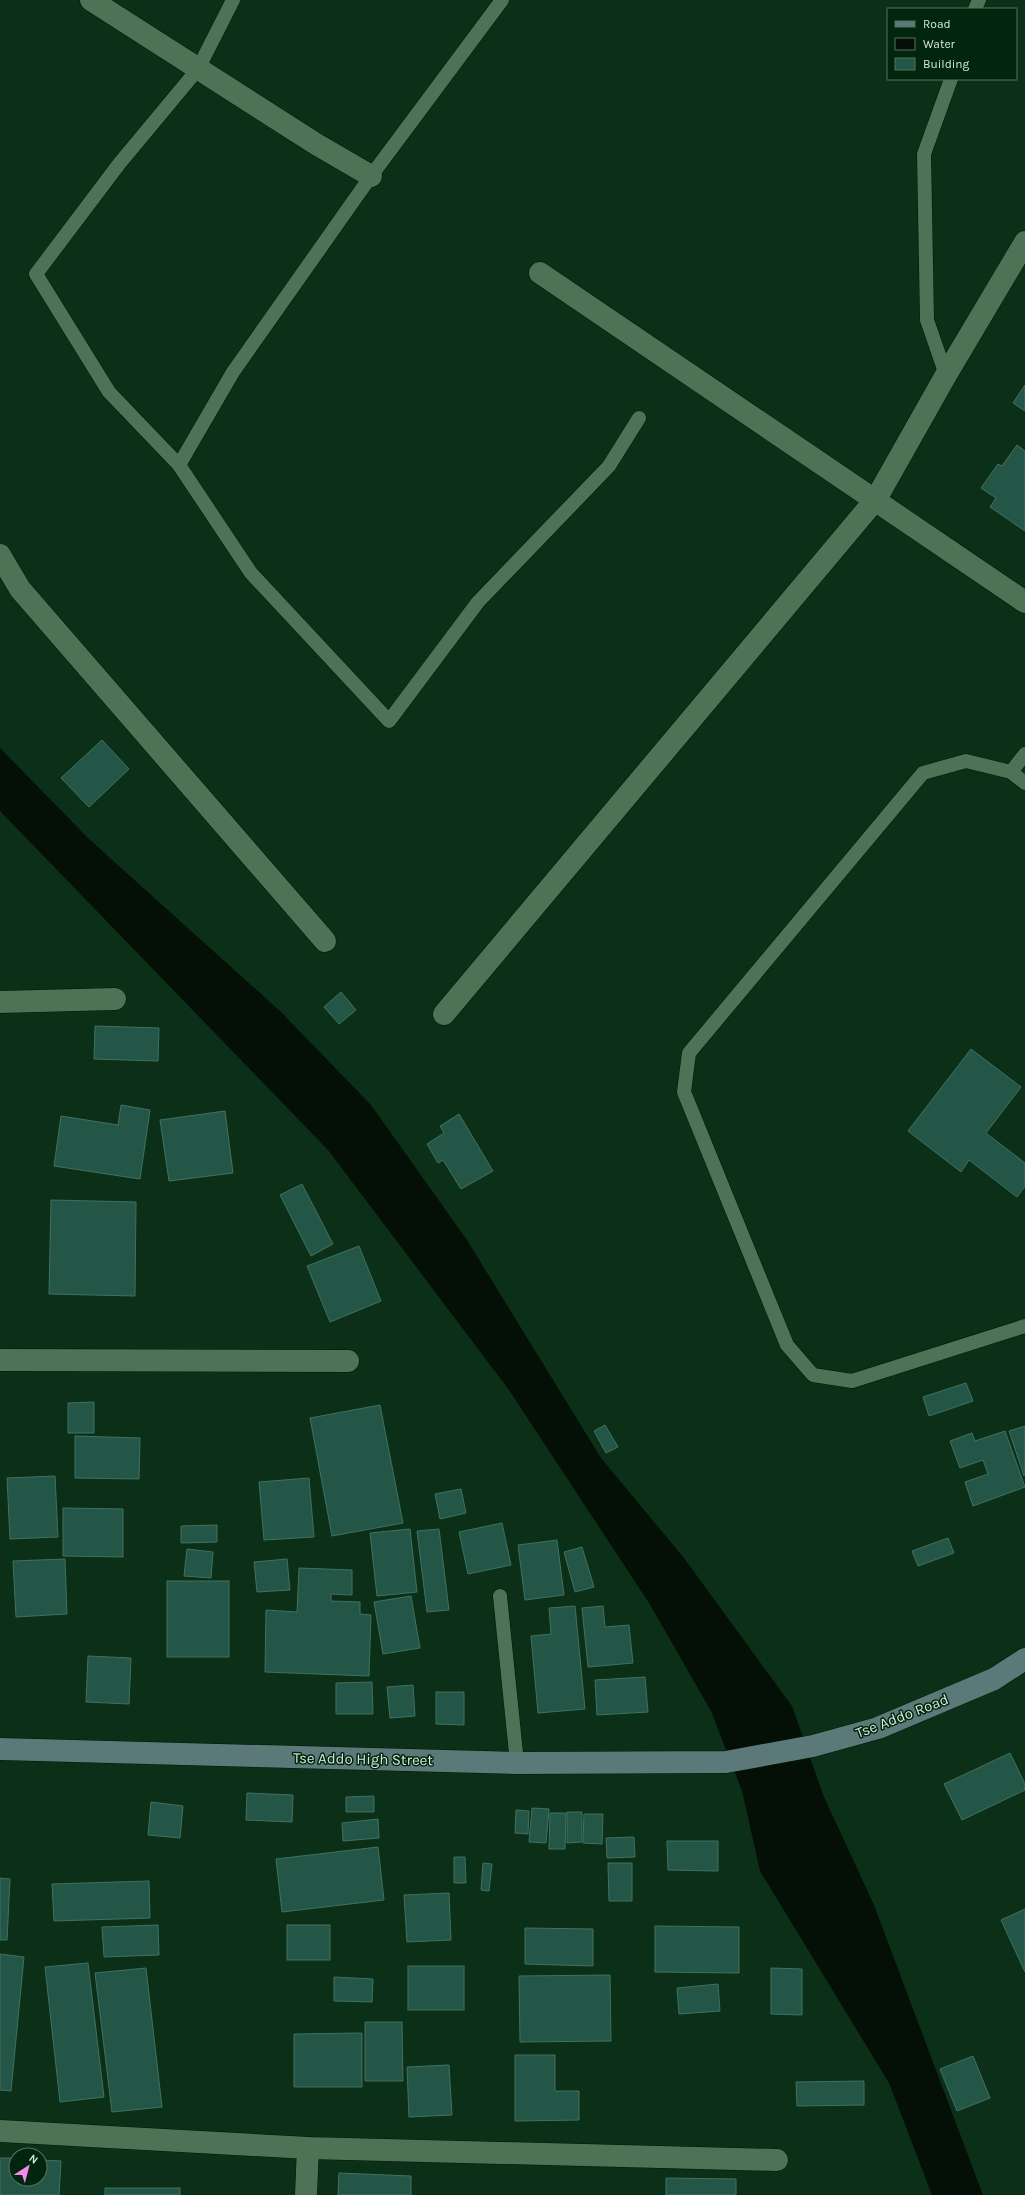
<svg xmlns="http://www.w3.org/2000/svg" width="1025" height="2195" font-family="Karla,sans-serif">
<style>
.water{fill:#041006}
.building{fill:#245647;stroke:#407161}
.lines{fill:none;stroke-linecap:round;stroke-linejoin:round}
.lane-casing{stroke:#001605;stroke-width:15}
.street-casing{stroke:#001605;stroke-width:23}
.secondary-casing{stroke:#001605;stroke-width:23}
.lane{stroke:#4e7256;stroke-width:14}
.street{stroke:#4e7256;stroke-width:22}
.secondary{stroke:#5b7978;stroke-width:22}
.labels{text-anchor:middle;stroke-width:3;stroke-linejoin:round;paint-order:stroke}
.street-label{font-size:15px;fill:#d5e9d8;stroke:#02250e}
</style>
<rect width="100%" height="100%" fill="#0c3017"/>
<!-- water -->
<path class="water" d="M 0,748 L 89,839 L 280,1011 L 371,1105 L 467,1240 L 601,1458 L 684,1558 L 792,1706 L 824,1797 L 874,1905 L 983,2195 L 932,2195 L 889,2083 L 760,1871 L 742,1791 L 711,1711 L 649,1603 L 509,1390 L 328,1150 L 0,811 Z"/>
<!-- building -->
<g class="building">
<path d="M 1025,385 L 1025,411 L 1013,403 Z"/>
<path d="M 1017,445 L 1025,451 L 1025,531 L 990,507 L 996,498 L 981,488 L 998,464 L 1002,466 Z"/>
<path d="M 102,740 L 129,769 L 89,807 L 61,778 Z"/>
<path d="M 341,992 L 356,1010 L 339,1024 L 324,1007 Z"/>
<path d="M 95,1026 L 159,1028 L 158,1061 L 94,1059 Z"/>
<path d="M 971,1049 L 1021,1087 L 986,1133 L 1025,1163 L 1025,1186 L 1017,1197 L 969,1160 L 961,1172 L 908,1131 Z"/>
<path d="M 121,1105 L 150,1110 L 140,1179 L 54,1166 L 61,1116 L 118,1125 Z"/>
<path d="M 225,1111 L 233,1173 L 169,1181 L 160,1120 Z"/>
<path d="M 459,1114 L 493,1171 L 461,1189 L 443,1160 L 438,1163 L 427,1144 L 444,1133 L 440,1126 Z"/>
<path d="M 302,1184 L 333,1244 L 311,1256 L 280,1195 Z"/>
<path d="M 51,1200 L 136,1202 L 135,1296 L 49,1294 Z"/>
<path d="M 359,1246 L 381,1301 L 330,1322 L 307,1266 Z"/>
<path d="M 966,1383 L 973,1401 L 929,1416 L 923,1397 Z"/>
<path d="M 94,1402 L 94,1433 L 68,1433 L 68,1403 Z"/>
<path d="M 380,1405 L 403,1523 L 332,1536 L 310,1418 Z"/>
<path d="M 605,1425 L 618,1447 L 606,1453 L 594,1431 Z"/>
<path d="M 1025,1426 L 1025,1475 L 1024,1476 L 1009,1431 Z"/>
<path d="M 1005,1431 L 1025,1487 L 973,1506 L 965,1482 L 988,1474 L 983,1460 L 960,1468 L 950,1441 L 972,1433 L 975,1441 Z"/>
<path d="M 75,1436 L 140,1438 L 139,1479 L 75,1478 Z"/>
<path d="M 55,1476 L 58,1537 L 10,1539 L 7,1478 Z"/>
<path d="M 309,1478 L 314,1537 L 264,1540 L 259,1482 Z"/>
<path d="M 461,1489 L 466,1513 L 440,1519 L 435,1494 Z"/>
<path d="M 63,1508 L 123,1509 L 123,1557 L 63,1556 Z"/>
<path d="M 502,1523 L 511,1565 L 468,1574 L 459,1532 Z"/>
<path d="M 217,1525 L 217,1542 L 181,1543 L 181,1526 Z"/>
<path d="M 410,1529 L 417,1592 L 377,1596 L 370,1533 Z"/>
<path d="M 439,1529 L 449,1610 L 427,1612 L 417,1531 Z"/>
<path d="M 948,1538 L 954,1553 L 918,1566 L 912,1551 Z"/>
<path d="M 557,1540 L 564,1595 L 525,1600 L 518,1545 Z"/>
<path d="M 582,1547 L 594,1587 L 575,1592 L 564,1552 Z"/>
<path d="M 187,1549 L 213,1552 L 211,1578 L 184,1576 Z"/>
<path d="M 65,1559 L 67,1614 L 16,1617 L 13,1561 Z"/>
<path d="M 287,1559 L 290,1590 L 257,1592 L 254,1562 Z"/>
<path d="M 299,1568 L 352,1570 L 352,1595 L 331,1594 L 331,1601 L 360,1602 L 360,1614 L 371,1615 L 369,1676 L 265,1672 L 266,1610 L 297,1612 Z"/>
<rect x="167" y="1581" width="62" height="76"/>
<path d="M 411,1596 L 420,1648 L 383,1654 L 374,1602 Z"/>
<path d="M 575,1606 L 585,1709 L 538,1713 L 531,1636 L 551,1634 L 549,1608 Z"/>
<path d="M 603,1606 L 605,1627 L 629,1625 L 633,1663 L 588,1667 L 582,1608 Z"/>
<path d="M 88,1656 L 131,1658 L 129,1704 L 86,1702 Z"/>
<path d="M 645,1677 L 648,1712 L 597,1715 L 595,1680 Z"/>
<path d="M 372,1682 L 373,1714 L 336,1714 L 336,1683 Z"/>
<path d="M 413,1685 L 415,1716 L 390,1718 L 387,1687 Z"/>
<path d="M 436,1692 L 464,1692 L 464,1725 L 436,1724 Z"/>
<path d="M 1010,1753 L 1025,1784 L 1025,1790 L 962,1820 L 944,1784 Z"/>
<path d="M 247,1793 L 293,1795 L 292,1822 L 246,1820 Z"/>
<path d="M 374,1796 L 374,1812 L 346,1812 L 346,1797 Z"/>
<path d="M 151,1802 L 183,1806 L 180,1838 L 148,1835 Z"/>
<path d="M 532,1808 L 549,1809 L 546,1843 L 529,1842 Z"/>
<path d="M 516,1810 L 529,1811 L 528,1834 L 515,1833 Z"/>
<path d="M 567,1812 L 582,1812 L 582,1842 L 567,1843 Z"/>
<path d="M 550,1813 L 566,1813 L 565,1849 L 549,1849 Z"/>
<path d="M 584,1814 L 603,1814 L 602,1844 L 583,1843 Z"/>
<path d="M 378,1819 L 379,1838 L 343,1841 L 342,1823 Z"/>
<path d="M 634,1837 L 635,1857 L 607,1858 L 606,1838 Z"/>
<path d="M 667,1841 L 718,1841 L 718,1871 L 668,1870 Z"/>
<path d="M 378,1847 L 384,1900 L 282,1912 L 276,1859 Z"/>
<path d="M 454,1857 L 465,1857 L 466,1883 L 454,1883 Z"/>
<path d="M 483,1863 L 492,1864 L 489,1891 L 481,1890 Z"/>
<path d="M 608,1863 L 632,1863 L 632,1901 L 609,1901 Z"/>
<path d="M 0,1878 L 10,1879 L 7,1940 L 0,1940 Z"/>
<path d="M 149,1881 L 150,1918 L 54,1921 L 52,1884 Z"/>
<path d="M 449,1893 L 451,1940 L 407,1942 L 404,1895 Z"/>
<path d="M 1025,1909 L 1025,1972 L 1001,1920 Z"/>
<path d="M 158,1925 L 159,1955 L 104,1957 L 102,1927 Z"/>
<rect x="287" y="1925" width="43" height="35"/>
<path d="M 655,1926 L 739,1927 L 739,1973 L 655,1972 Z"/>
<path d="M 525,1928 L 593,1929 L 593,1966 L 525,1964 Z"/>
<path d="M 0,1954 L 24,1957 L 11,2091 L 0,2090 Z"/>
<path d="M 88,1963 L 104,2097 L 60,2102 L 45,1967 Z"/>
<rect x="408" y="1966" width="56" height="44"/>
<path d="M 146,1968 L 162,2107 L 112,2112 L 95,1973 Z"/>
<path d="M 771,1968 L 802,1969 L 802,2015 L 771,2014 Z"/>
<path d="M 610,1975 L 611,2041 L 520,2042 L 519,1976 Z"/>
<path d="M 334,1977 L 373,1979 L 372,2002 L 334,2001 Z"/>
<path d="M 718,1984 L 720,2011 L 679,2014 L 677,1988 Z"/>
<path d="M 365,2022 L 402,2022 L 403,2081 L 365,2081 Z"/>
<path d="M 362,2033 L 362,2087 L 294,2087 L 294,2034 Z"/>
<path d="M 515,2055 L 555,2055 L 555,2091 L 579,2091 L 579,2120 L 515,2121 Z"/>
<path d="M 973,2056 L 990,2098 L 957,2111 L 940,2069 Z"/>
<path d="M 449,2065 L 452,2115 L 409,2117 L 407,2067 Z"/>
<path d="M 864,2081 L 864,2105 L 797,2106 L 796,2082 Z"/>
<path d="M 0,2158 L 16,2158 L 16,2179 L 40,2179 L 40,2160 L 61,2161 L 59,2195 L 0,2195 Z"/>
<path d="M 339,2173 L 411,2176 L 411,2195 L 338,2195 Z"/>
<path d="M 666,2178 L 736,2179 L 736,2195 L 666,2195 Z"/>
<rect x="105" y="2188" width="75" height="7"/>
</g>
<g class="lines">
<defs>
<g id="lane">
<path d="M 233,0 L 198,69 L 119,164 L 36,274 L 109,392 L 179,465 L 251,573 L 389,721 L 478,602 L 609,466 L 639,418"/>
<path d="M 975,9 L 979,0"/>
<path d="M 946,375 L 927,320 L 924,154 L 951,79"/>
<path d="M 179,465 L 233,372 L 371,176 L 502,0"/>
<path d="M 1011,772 L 1025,754"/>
<path d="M 1025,783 L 1011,772 L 966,761 L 923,773 L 689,1053 L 684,1092 L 787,1345 L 813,1375 L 852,1381 L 1025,1326"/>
<path d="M 500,1596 L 517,1763"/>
</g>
<g id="street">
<path d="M 91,0 L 316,144 L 371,176"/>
<path d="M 540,273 L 1025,602"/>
<path d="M 0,555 L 20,589 L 325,941"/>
<path d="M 0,1002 L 115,999"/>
<path d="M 444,1014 L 876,499 L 946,375 L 1025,242"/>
<path d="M 0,1360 L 348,1361"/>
<path d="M 0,2131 L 308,2148 L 777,2160"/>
<path d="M 306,2195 L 308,2148"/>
</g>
<path id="secondary" d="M 0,1749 L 517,1763 L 726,1762 L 813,1746 L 878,1728 L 994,1679 L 1025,1659"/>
</defs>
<!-- lane casing -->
<use href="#lane" class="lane-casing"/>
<!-- street casing -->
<use href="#street" class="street-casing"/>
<!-- secondary casing -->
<use href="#secondary" class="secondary-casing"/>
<!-- lane -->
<use href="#lane" class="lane"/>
<!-- street -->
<use href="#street" class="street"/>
<!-- secondary -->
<use href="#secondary" class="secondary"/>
</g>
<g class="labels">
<!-- street labels -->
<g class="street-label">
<text transform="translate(902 1716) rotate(-21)" y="5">Tse Addo Road</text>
<text transform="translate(363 1759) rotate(1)" y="5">Tse Addo High Street</text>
</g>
</g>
<!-- legend -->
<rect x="887" y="8" width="130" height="72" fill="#02250e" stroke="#56735f"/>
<rect x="895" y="21" width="20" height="6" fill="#5b7978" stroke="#56735f"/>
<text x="923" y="28" font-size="12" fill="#d5e9d8">Road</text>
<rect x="895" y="38" width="20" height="12" fill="#041006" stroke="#56735f"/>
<text x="923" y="48" font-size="12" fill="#d5e9d8">Water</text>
<rect x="895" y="58" width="20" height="12" fill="#245647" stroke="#56735f"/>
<text x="923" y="68" font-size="12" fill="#d5e9d8">Building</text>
<!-- north arrow -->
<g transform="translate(28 2167) rotate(36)"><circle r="19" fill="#02250e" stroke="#56735f"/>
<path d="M0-3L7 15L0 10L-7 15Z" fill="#f788ec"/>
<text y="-6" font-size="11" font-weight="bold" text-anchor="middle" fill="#d5e9d8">N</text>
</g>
</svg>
